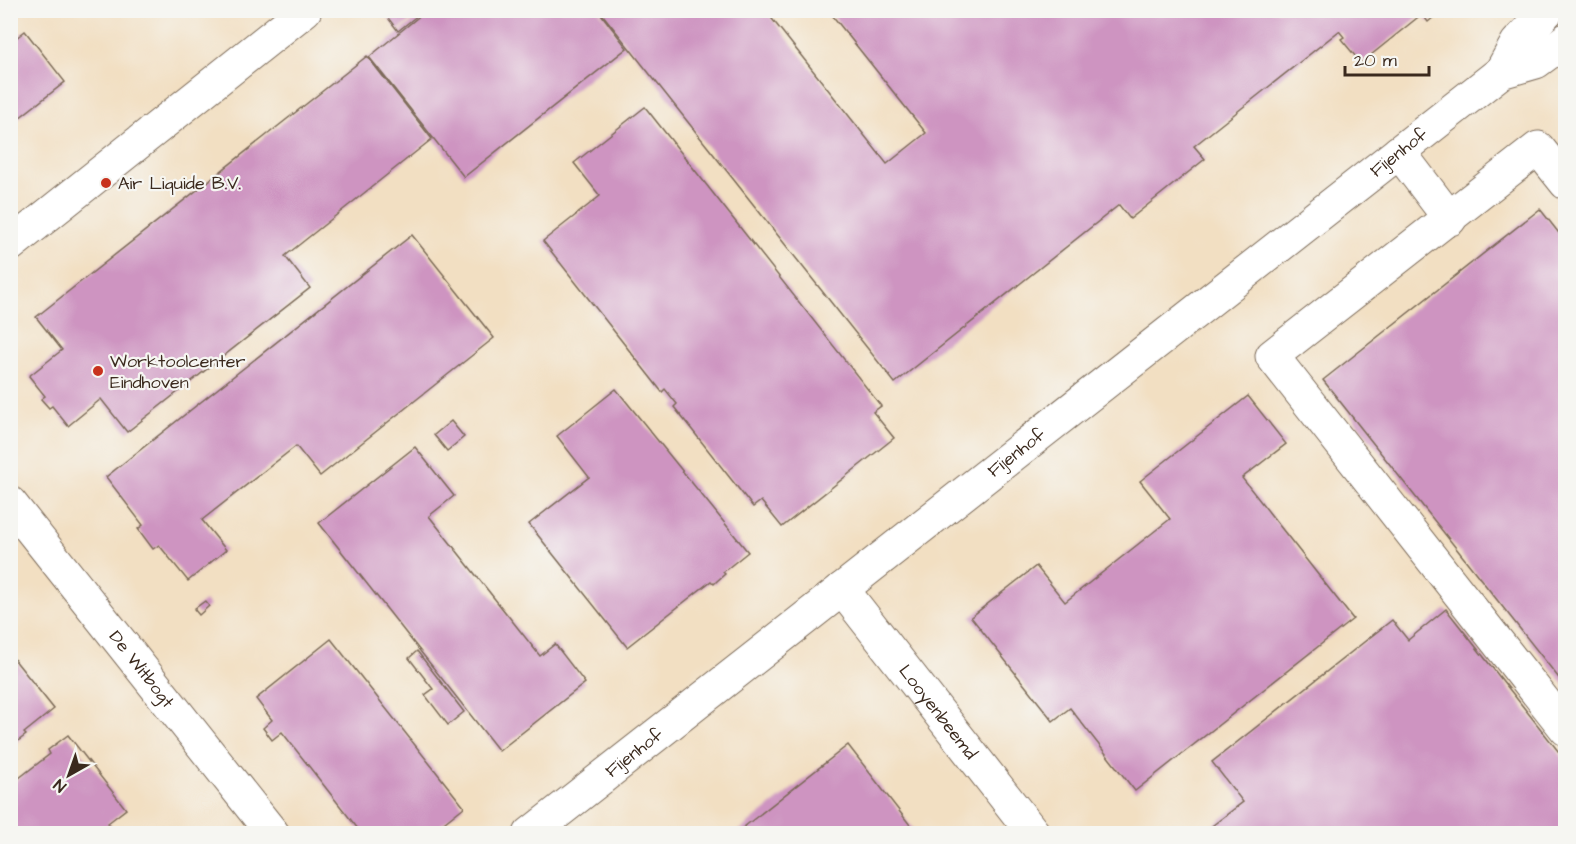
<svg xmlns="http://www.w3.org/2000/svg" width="1576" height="844" font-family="'Architects Daughter',sans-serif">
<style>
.building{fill:#ce94c1}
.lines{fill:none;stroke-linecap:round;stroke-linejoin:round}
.minor-casing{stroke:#7b6957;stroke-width:35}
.minor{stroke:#fff;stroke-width:33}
.poi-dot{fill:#c8321e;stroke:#f6f6f2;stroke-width:2}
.labels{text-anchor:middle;stroke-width:4.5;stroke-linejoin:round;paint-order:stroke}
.street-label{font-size:18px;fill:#3b2a1e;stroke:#f6f6f2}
.poi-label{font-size:18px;fill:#3b2a1e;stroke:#f6f6f2;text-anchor:start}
</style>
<rect width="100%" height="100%" fill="#f6f6f2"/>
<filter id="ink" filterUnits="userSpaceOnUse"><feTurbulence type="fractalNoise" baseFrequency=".0167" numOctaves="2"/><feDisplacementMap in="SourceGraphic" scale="12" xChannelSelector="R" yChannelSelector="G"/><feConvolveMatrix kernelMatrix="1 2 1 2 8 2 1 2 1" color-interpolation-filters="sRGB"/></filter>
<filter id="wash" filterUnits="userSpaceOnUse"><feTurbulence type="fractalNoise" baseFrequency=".008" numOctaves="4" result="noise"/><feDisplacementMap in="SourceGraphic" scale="24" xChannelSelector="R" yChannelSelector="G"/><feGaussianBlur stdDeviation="1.35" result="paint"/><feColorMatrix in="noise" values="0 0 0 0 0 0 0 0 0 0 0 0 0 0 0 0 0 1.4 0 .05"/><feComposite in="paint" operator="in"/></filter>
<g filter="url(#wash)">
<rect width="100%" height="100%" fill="#f2dfc2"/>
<g id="blocks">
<!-- building -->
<g class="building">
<path d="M 382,10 L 424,10 L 398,31 Z"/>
<path d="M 427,10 L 598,10 L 627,48 L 464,177 L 369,57 Z"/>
<path d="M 599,10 L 765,10 L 887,164 L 926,133 L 828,10 L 1442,10 L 1428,22 L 1422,14 L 1361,63 L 1341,39 L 1344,37 L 1339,31 L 1194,146 L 1205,159 L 1130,219 L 1119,205 L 895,383 Z"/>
<path d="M 25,31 L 65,82 L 10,125 L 10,43 Z"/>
<path d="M 367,56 L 432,139 L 285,256 L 310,288 L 127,432 L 101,399 L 68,426 L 52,406 L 49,408 L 41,399 L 45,396 L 29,376 L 62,350 L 36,317 Z"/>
<path d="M 645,107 L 881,406 L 873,412 L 894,438 L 782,527 L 761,501 L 753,507 L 674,407 L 677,404 L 665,389 L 662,392 L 543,241 L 600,196 L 574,163 Z"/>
<path d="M 1540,209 L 1566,242 L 1566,687 L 1323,380 Z"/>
<path d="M 412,235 L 494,338 L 320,476 L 296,446 L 202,520 L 226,550 L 188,581 L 159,545 L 153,549 L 138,529 L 143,525 L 106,477 Z"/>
<path d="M 616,389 L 748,552 L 723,572 L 725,574 L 717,581 L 714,584 L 711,581 L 627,647 L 529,524 L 589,477 L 557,436 Z"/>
<path d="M 1248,396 L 1286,444 L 1242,478 L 1353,619 L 1135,791 L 1070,708 L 1053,721 L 971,617 L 1036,566 L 1065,602 L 1170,519 L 1140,481 Z"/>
<path d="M 451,421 L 464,437 L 447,451 L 434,435 Z"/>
<path d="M 415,447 L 454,496 L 429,516 L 540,656 L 555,644 L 585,683 L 499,751 L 319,523 Z"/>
<path d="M 205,601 L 209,606 L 199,615 L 194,609 Z"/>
<path d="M 1446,609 L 1566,761 L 1566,834 L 1194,834 L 1201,828 L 1204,832 L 1243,802 L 1212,762 L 1392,620 L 1408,640 Z"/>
<path d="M 331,639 L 464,807 L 430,834 L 362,834 L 282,732 L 272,740 L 263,728 L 272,720 L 256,699 Z"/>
<path d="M 417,651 L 464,712 L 448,725 L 425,695 L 433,689 L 409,658 Z"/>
<path d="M 10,654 L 54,709 L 24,733 L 26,735 L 10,747 Z"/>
<path d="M 68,735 L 126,809 L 108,823 L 117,834 L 10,834 L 10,785 L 50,754 L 48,750 Z"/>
<path d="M 848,745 L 917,834 L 735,834 Z"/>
</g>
</g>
</g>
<g filter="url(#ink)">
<use href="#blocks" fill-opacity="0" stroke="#7b6957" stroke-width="1.5"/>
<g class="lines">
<defs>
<g id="minor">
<path d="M 1501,72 L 1517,43 L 1548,10"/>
<path d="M 1399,152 L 1450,219"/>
<path d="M 1566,183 L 1538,148 L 1272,356 L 1566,729"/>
<path d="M 10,245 L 305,10"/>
<path id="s1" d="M 10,503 L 273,834"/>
<path id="s2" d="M 842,589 L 1034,834"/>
<path id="s3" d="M 530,834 L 1501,72 L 1536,62 L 1566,40"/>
</g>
</defs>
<!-- minor casing -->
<use href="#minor" class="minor-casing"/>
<!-- minor -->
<use href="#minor" class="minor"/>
</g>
</g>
<!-- markers -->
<g class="poi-dot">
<circle cx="106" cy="183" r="6"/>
<circle cx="98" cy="371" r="6"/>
</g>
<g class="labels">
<!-- street labels -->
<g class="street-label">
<text dy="6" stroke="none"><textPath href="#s3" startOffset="1104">Fijenhof</textPath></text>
<text dy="6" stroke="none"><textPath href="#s3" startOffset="618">Fijenhof</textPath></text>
<text dy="6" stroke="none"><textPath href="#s1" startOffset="212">De Witbogt</textPath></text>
<text dy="6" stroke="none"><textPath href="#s2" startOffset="156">Looyenbeemd</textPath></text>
<text dy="6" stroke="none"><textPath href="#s3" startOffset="132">Fijenhof</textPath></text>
</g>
<!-- poi labels -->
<g class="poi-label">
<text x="118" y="189">Air Liquide B.V.</text>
<text x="110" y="367">Worktoolcenter<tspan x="110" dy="21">Eindhoven</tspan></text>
</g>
</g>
<!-- margin -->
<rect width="1576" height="844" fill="none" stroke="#f6f6f2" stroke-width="36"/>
<!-- north arrow -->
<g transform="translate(69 775) rotate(220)" stroke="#f6f6f2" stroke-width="4.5" paint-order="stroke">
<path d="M0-4.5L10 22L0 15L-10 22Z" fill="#3b2a1e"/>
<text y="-9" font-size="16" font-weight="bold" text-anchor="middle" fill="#3b2a1e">N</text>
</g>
<!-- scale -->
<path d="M1345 66v9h84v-9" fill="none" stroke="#3b2a1e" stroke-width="3"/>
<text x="1354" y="66" font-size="18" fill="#3b2a1e" stroke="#f6f6f2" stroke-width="4.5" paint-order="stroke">20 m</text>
</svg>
